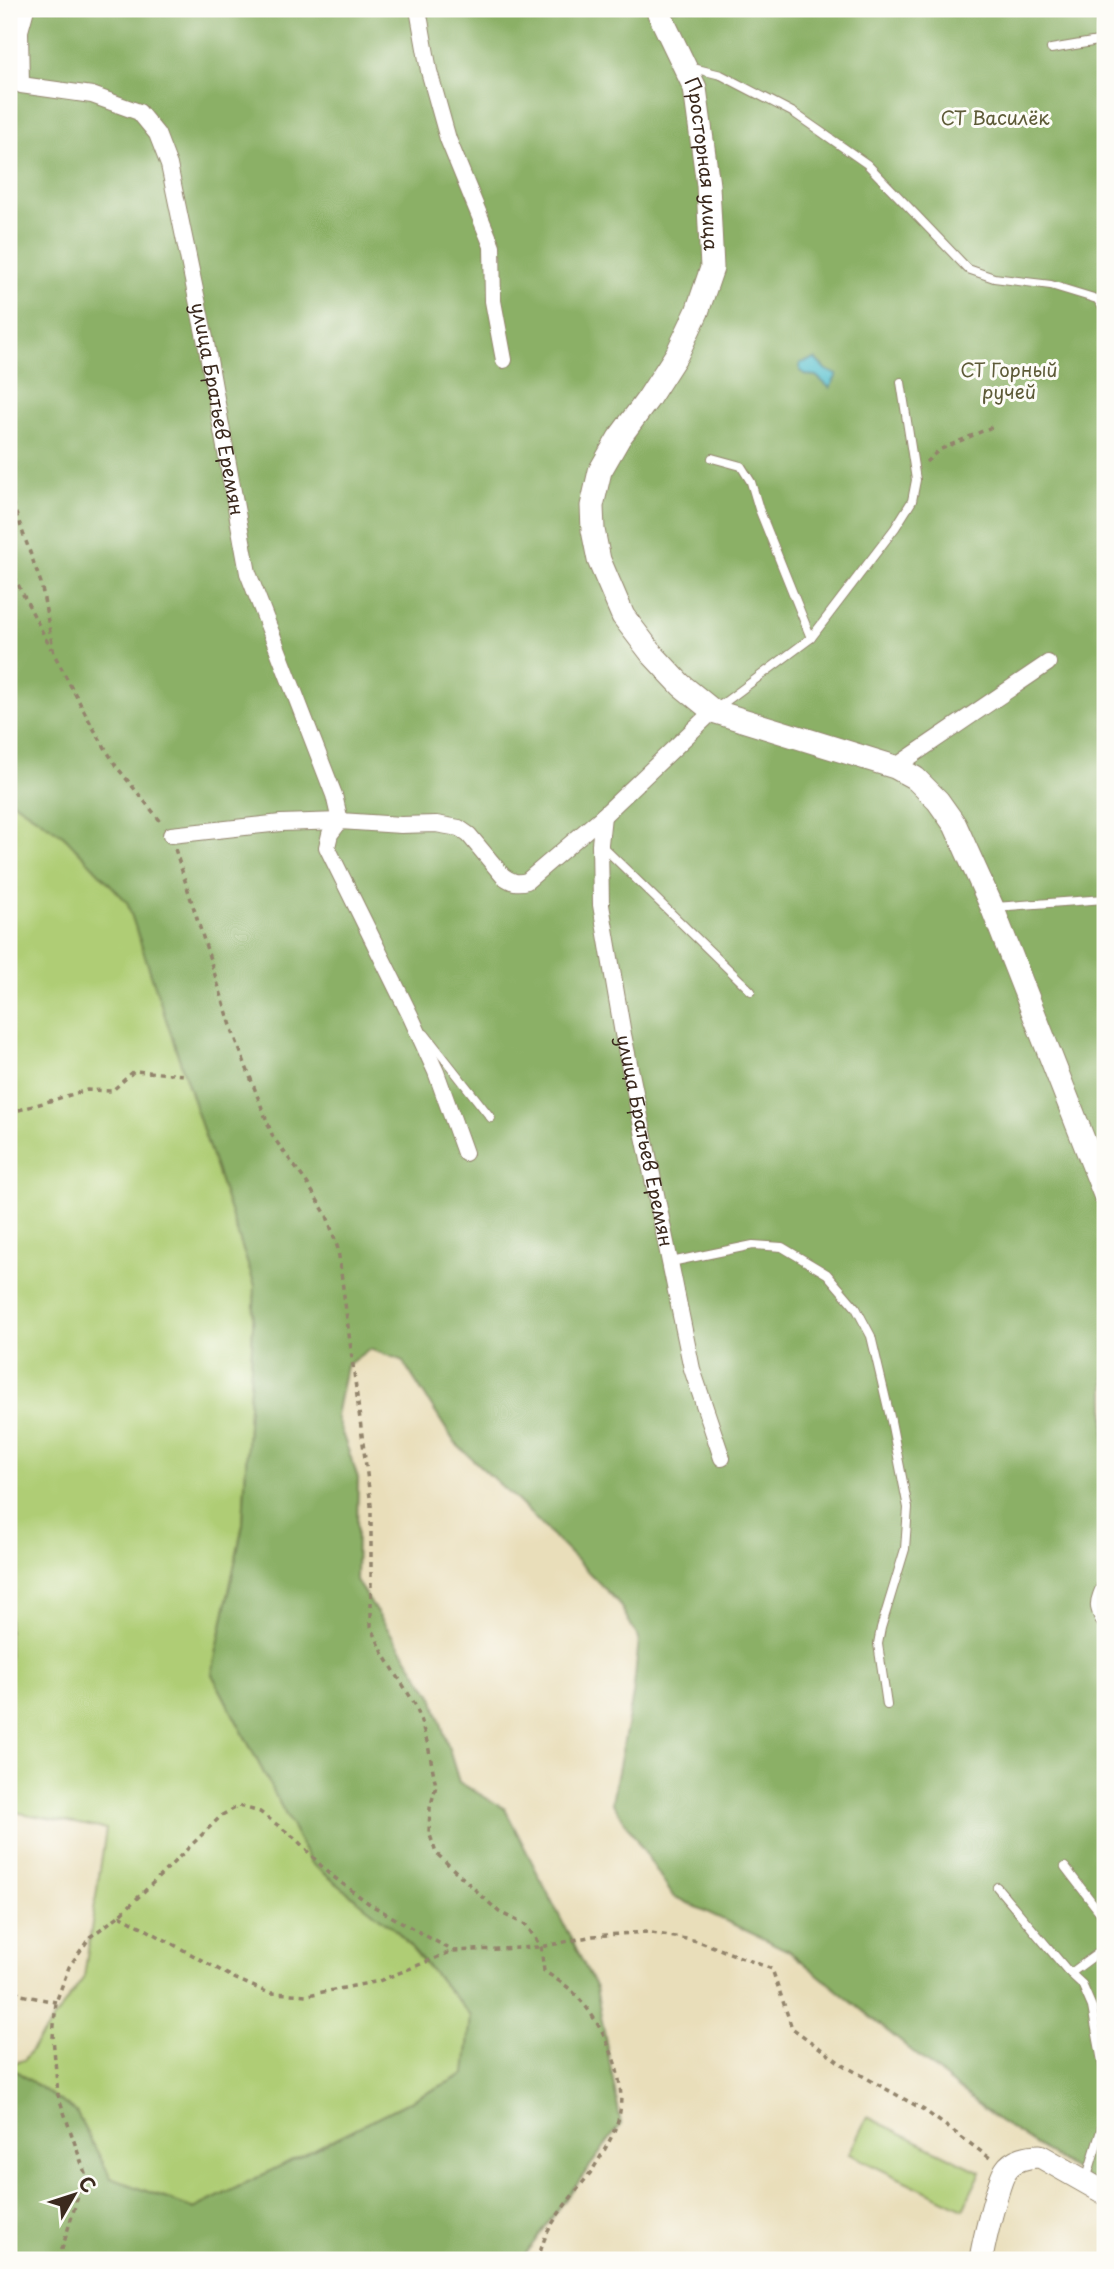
<svg xmlns="http://www.w3.org/2000/svg" width="1114" height="2269" font-family="'Playpen Sans',sans-serif">
<style>
.green{fill:#afcd74;stroke:#757c49;stroke-width:2}
.forest{fill:#8bb066;stroke:#636d42;stroke-width:2}
.water{fill:#53bfce;stroke:#477476;stroke-width:2}
.lines{fill:none;stroke-linecap:round;stroke-linejoin:round}
.lane-casing{stroke:#92846c;stroke-width:10}
.street-casing{stroke:#92846c;stroke-width:18}
.secondary-casing{stroke:#92846c;stroke-width:25}
.path{stroke:#92846c;stroke-width:3.5;stroke-dasharray:5 5;stroke-linecap:butt}
.lane{stroke:#fff;stroke-width:8}
.street{stroke:#fff;stroke-width:16}
.secondary{stroke:#fff;stroke-width:23}
.labels{text-anchor:middle;stroke-width:6;stroke-linejoin:round;paint-order:stroke}
.park-label{font-size:19px;fill:#5e5b38;stroke:#fdfcf7}
.street-label{font-size:19px;fill:#3b2a1e;stroke:#fdfcf7}
</style>
<rect width="100%" height="100%" fill="#fdfcf7"/>
<filter id="ink" filterUnits="userSpaceOnUse"><feTurbulence type="fractalNoise" baseFrequency=".0143" numOctaves="2"/><feDisplacementMap in="SourceGraphic" scale="14" xChannelSelector="R" yChannelSelector="G"/><feConvolveMatrix kernelMatrix="1 2 1 2 8 2 1 2 1" color-interpolation-filters="sRGB"/></filter>
<filter id="wash" filterUnits="userSpaceOnUse"><feTurbulence type="fractalNoise" baseFrequency=".00686" numOctaves="4" result="noise"/><feDisplacementMap in="SourceGraphic" scale="28" xChannelSelector="R" yChannelSelector="G"/><feGaussianBlur stdDeviation="1.57" result="paint"/><feColorMatrix in="noise" values="0 0 0 0 0 0 0 0 0 0 0 0 0 0 0 0 0 1.4 0 .05"/><feComposite in="paint" operator="in"/></filter>
<g filter="url(#wash)">
<rect width="100%" height="100%" fill="#e9deba"/>
<!-- green -->
<g class="green">
<path d="M 9,799 L 64,836 L 127,901 L 255,1286 L 243,1524 L 212,1674 L 311,1863 L 398,1932 L 471,2016 L 465,2074 L 194,2209 L 111,2178 L 76,2112 L 16,2071 L 9,2073 L 9,2064 L 24,2060 L 84,1977 L 106,1829 L 9,1811 Z"/>
<path d="M 867,2117 L 981,2172 L 963,2209 L 849,2154 Z"/>
</g>
<!-- forest -->
<path class="forest" d="M 9,9 L 1105,9 L 1105,2190 L 992,2116 L 789,1951 L 673,1896 L 612,1802 L 633,1695 L 639,1639 L 618,1602 L 520,1503 L 455,1443 L 402,1360 L 369,1349 L 346,1366 L 336,1416 L 358,1478 L 356,1581 L 433,1697 L 459,1782 L 505,1809 L 596,1988 L 621,2124 L 521,2260 L 9,2260 L 9,2073 L 16,2071 L 76,2112 L 111,2178 L 194,2209 L 465,2074 L 471,2016 L 398,1932 L 311,1863 L 212,1674 L 243,1524 L 255,1286 L 127,902 L 64,836 L 9,799 Z"/>
<!-- water -->
<path class="water" d="M 815,359 L 826,370 L 837,375 L 830,388 L 816,376 L 806,375 L 800,371 L 800,363 Z"/>
</g>
<g filter="url(#ink)">
<g class="lines">
<defs>
<g id="lane">
<path d="M 1098,9 L 1105,50"/>
<path d="M 1051,49 L 1104,40"/>
<path d="M 689,67 L 721,75 L 794,113 L 867,164 L 968,269 L 994,278 L 1051,285 L 1097,299 L 1105,310"/>
<path d="M 712,458 L 741,466 L 751,482 L 759,509 L 811,638 L 717,708"/>
<path d="M 811,638 L 895,528 L 912,501 L 916,480 L 901,382"/>
<path d="M 602,846 L 751,991"/>
<path d="M 995,907 L 1105,899"/>
<path d="M 425,1034 L 491,1118"/>
<path d="M 671,1262 L 753,1245 L 782,1247 L 827,1274 L 856,1308 L 871,1336 L 891,1421 L 908,1508 L 905,1549 L 881,1628 L 878,1644 L 887,1705"/>
<path d="M 1105,1577 C 1093,1602 1090,1606 1105,1630"/>
<path d="M 1065,1867 L 1105,1919"/>
<path d="M 997,1887 L 1067,1970 L 1082,1984 L 1092,2007 L 1105,2078"/>
<path d="M 1071,1973 L 1105,1948"/>
<path d="M 1086,2180 L 1101,2130 L 1105,2105"/>
</g>
<g id="street">
<path id="s1" d="M 26,9 L 20,31 L 21,85 L 92,95 L 139,112 L 157,134 L 169,165 L 205,338 L 248,573 L 334,795 L 340,821 L 330,834 L 327,847 L 410,1015 L 436,1072 L 465,1153"/>
<path d="M 418,9 L 429,71 L 448,139 L 492,246 L 493,301 L 504,360"/>
<path d="M 895,767 L 1048,663"/>
<path id="s2" d="M 603,816 L 600,844 L 601,905 L 623,1034 L 692,1369 L 722,1458"/>
<path d="M 171,835 L 281,823 L 340,821 L 401,825 L 436,824 L 459,828 L 469,835 L 503,876 C 511,882 517,884 527,881 L 603,816 L 713,711"/>
</g>
<g id="secondary">
<path id="s3" d="M 657,9 L 695,88 L 708,185 L 712,268 L 697,312 L 677,354 L 648,399 L 619,438 L 600,471 L 592,506 L 593,530 L 599,560 L 623,616 L 652,654 L 681,685 L 713,711 L 895,767 L 915,778 L 938,801 L 955,825 L 992,907 L 1105,1195"/>
<path d="M 981,2260 C 983,2245 998,2181 1006,2170 C 1013,2159 1029,2156 1040,2156 L 1105,2193"/>
</g>
</defs>
<!-- lane casing -->
<use href="#lane" class="lane-casing"/>
<!-- street casing -->
<use href="#street" class="street-casing"/>
<!-- secondary casing -->
<use href="#secondary" class="secondary-casing"/>
<!-- path -->
<g class="path">
<path d="M 926,462 L 939,450 L 994,426"/>
<path d="M 9,494 L 41,583 L 54,654 L 92,726 L 116,766 L 162,823"/>
<path d="M 9,567 L 51,649"/>
<path d="M 175,849 L 233,1032 L 273,1137 L 307,1183 L 327,1216 L 338,1249 L 371,1505 L 371,1626 L 383,1653 L 416,1706 L 428,1745 L 436,1786 L 430,1808 L 429,1832 L 436,1853 L 499,1912 L 526,1925 L 541,1947 L 544,1971 C 553,1977 563,1983 571,1990 C 602,2019 633,2084 616,2126 C 611,2140 601,2156 593,2169 C 573,2197 543,2225 539,2260"/>
<path d="M 9,1113 L 87,1090 L 112,1091 L 134,1071 L 185,1075"/>
<path d="M 120,1915 L 236,1979 L 269,1993 L 308,1995 L 379,1981 L 453,1951 L 541,1947 L 593,1936 L 646,1932 L 698,1941 L 772,1969 L 792,2028 L 843,2065 L 924,2110 L 990,2158"/>
<path d="M 9,1981 L 21,1995 L 56,2002"/>
<path d="M 62,2260 L 62,2249 L 85,2173 L 58,2095 L 53,2037 L 56,2002 L 69,1967 L 90,1937 L 120,1915 L 222,1815 L 239,1806 L 260,1812 L 295,1838 L 327,1872 L 371,1905 L 453,1951"/>
</g>
<!-- lane -->
<use href="#lane" class="lane"/>
<!-- street -->
<use href="#street" class="street"/>
<!-- secondary -->
<use href="#secondary" class="secondary"/>
</g>
</g>
<g class="labels">
<!-- park labels -->
<g class="park-label">
<text x="995" y="125">СТ Василёк</text>
<text x="1009" y="377">СТ Горный<tspan x="1009" dy="22">ручей</tspan></text>
</g>
<!-- street labels -->
<g class="street-label">
<text dy="7" stroke="none"><textPath href="#s3" startOffset="164">Просторная улица</textPath></text>
<text dy="7" stroke="none"><textPath href="#s1" startOffset="509">улица Братьев Еремян</textPath></text>
<text dy="7" stroke="none"><textPath href="#s2" startOffset="329">улица Братьев Еремян</textPath></text>
</g>
</g>
<!-- margin -->
<rect width="1114" height="2269" fill="none" stroke="#fdfcf7" stroke-width="35"/>
<!-- north arrow -->
<g transform="translate(74 2195) rotate(51)" stroke="#fdfcf7" stroke-width="5" paint-order="stroke">
<path d="M0-5L12 26L0 18L-12 26Z" fill="#3b2a1e"/>
<text y="-10" font-size="19" font-weight="bold" text-anchor="middle" fill="#3b2a1e">С</text>
</g>
</svg>
